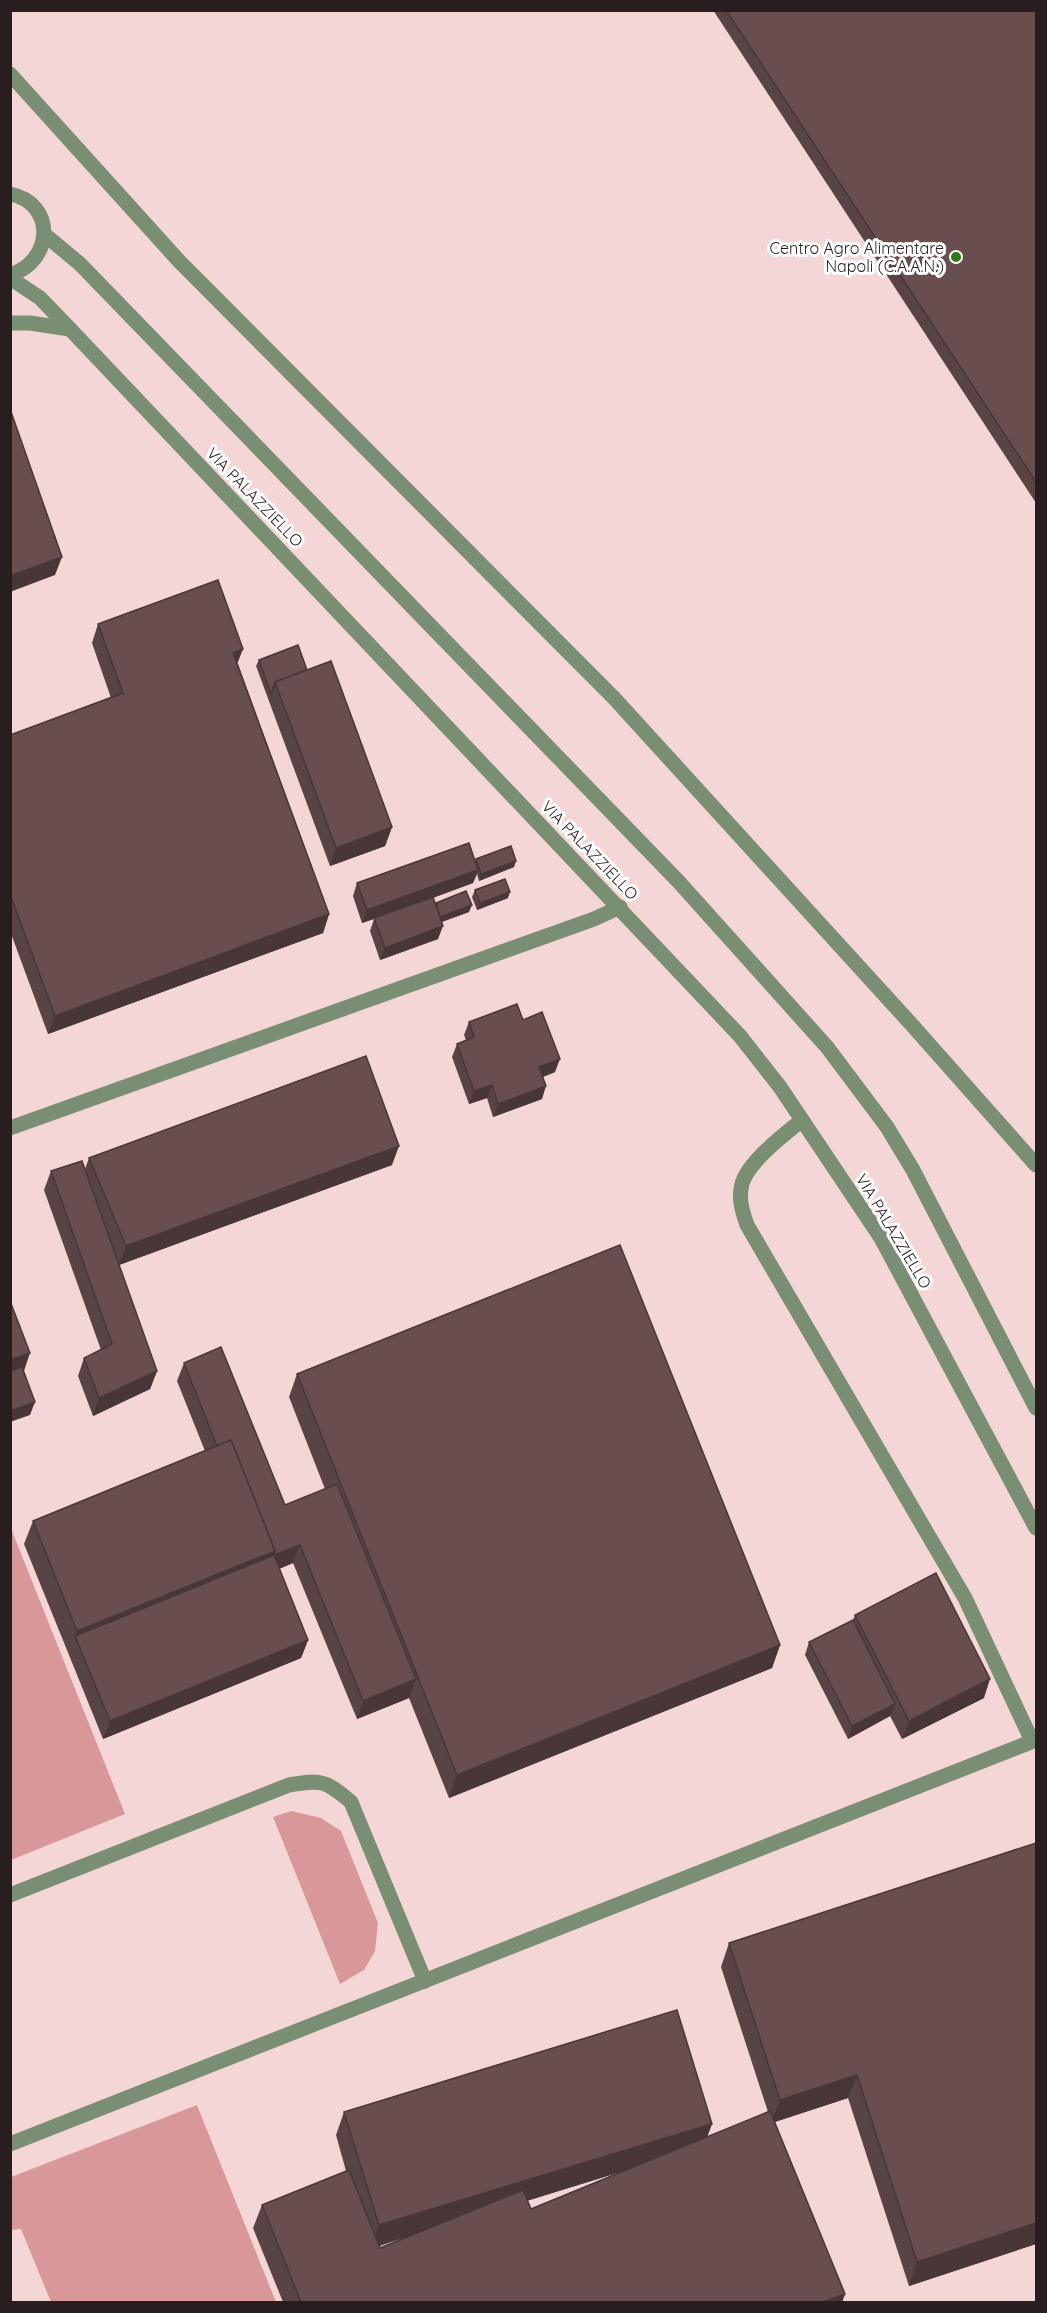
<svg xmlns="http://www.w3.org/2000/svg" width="1047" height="2313" font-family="Quicksand,sans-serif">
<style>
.green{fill:#d8989b}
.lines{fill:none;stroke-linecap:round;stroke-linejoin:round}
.service{stroke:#7a8e75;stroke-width:15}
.minor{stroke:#7a8e75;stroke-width:15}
.wall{fill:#594344;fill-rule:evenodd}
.shaded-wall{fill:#493737}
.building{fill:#684e4f;stroke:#493737;stroke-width:1.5}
.poi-dot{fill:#2f771a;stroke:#fff;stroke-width:2}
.labels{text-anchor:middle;stroke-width:6;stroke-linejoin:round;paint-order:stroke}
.poi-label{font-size:16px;fill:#291e1f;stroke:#fff;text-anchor:end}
.street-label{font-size:16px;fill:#291e1f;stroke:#fff}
</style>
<rect width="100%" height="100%" fill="#f5d6d7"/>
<!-- green -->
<g class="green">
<path d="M 10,1526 L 125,1814 L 11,1860 L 10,1860 Z"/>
<path d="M 291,1811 L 321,1818 L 341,1831 L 378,1923 L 375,1951 L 364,1970 L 340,1984 L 273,1817 Z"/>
<path d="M 197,2105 L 276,2302 L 51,2302 L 21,2229 L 11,2230 L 11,2177 Z"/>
</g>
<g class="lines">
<!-- service -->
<g class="service">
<path d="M 10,74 L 179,261 L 614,698 L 912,1025 L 1036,1165"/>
<path d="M 802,1120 C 784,1135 743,1165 741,1189 C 739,1202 743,1213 747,1225 L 965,1598 L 1032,1741"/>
</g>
<!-- minor -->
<g class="minor">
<path d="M 10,194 C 56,203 54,261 10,275"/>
<path d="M 44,234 L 80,264 L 678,881 L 827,1047 L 887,1127 L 913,1170 L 1036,1408"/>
<path d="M 10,278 L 40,298 L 70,329 L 740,1036 L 780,1087 L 881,1238 L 1036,1528"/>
<path d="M 10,323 L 30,323 L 70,329"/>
<path d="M 10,1128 L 594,919 L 620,907"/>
<path d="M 10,1895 L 289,1785 C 322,1779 326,1781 351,1802 L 425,1981"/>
<path d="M 10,2144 L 1036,1740"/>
</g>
</g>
<!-- wall -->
<g class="wall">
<path d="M 713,10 L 1036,10 L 1036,503 Z"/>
<path d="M 98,624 L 238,664 L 329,914 L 323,933 L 48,1034 L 10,931 L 10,735 L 111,698 L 92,643 Z"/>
<path d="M 259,660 L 307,670 L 392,827 L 385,846 L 330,866 L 256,666 Z"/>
<path d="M 476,859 L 514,867 L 479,881 L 477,874 L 473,883 L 433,898 L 435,904 L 436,903 L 469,912 L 442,922 L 438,939 L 380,960 L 370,931 L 374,919 L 362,923 L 353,896 L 357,883 L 475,861 Z"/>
<path d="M 475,890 L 508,898 L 477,910 L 472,897 Z"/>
<path d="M 523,1020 L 555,1072 L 543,1077 L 542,1099 L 493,1117 L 487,1098 L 469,1104 L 452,1057 L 457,1044 L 466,1040 L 464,1035 L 469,1022 Z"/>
<path d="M 89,1158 L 392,1165 L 119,1265 L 157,1371 L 150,1389 L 93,1416 L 78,1376 L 84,1358 L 101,1350 L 44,1190 L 51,1171 L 85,1169 Z"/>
<path d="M 184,1363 L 285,1505 L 325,1489 L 289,1397 L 297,1374 L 780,1645 L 772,1668 L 449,1798 L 409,1698 L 357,1719 L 293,1563 L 279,1569 L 308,1640 L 301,1658 L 103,1739 L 24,1544 L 33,1521 L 205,1451 L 177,1381 Z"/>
<path d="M 855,1615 L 984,1698 L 902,1739 L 890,1716 L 848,1739 L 805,1655 L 809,1642 L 853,1620 Z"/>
<path d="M 729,1943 L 1036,2244 L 909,2286 L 848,2098 L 775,2122 L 845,2294 L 842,2302 L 283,2302 L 253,2228 L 262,2205 L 346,2171 L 336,2135 L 344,2112 L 712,2124 L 707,2137 L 768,2112 L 721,1967 ZM 620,2172 L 531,2209 L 527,2201 ZM 403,2238 L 380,2248 L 380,2246 Z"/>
</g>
<!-- shaded-wall -->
<g class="shaded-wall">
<path d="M 62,557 L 55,575 L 10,592 L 10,576 Z"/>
<path d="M 243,649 L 236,667 L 233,653 Z"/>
<path d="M 392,827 L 385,846 L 330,866 L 336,848 Z"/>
<path d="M 516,861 L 514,867 L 479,881 L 481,874 Z"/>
<path d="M 478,870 L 473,883 L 362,923 L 367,910 Z"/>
<path d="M 510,892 L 508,898 L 477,910 L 480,903 Z"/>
<path d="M 472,905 L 469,912 L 438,923 L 440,917 Z"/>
<path d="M 329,914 L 323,933 L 48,1034 L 55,1016 Z"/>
<path d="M 443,926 L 438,939 L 380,960 L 385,948 Z"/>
<path d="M 560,1059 L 555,1072 L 535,1080 L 539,1067 Z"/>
<path d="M 492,1085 L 487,1098 L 469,1104 L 474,1091 Z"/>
<path d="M 546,1086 L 542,1099 L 493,1117 L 498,1104 Z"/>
<path d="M 399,1146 L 392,1165 L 119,1265 L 126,1246 Z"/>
<path d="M 30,1353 L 24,1371 L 10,1376 L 10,1360 Z"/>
<path d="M 157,1371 L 150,1389 L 93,1416 L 99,1398 Z"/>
<path d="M 35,1402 L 30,1415 L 10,1422 L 10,1411 Z"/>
<path d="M 300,1545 L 293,1563 L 81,1650 L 75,1636 L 77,1631 L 275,1551 Z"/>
<path d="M 308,1640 L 301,1658 L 103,1739 L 110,1721 Z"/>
<path d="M 780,1645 L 772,1668 L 449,1798 L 457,1775 Z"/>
<path d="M 416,1679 L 409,1698 L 357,1719 L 363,1701 Z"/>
<path d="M 990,1679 L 984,1698 L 902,1739 L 909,1721 Z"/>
<path d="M 895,1704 L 890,1716 L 848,1739 L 852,1726 Z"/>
<path d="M 857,2075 L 848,2098 L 771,2123 L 780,2100 Z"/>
<path d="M 712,2124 L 703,2147 L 370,2248 L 379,2225 Z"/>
<path d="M 1036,2223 L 1036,2244 L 909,2286 L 917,2262 Z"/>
<path d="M 845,2294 L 842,2302 L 823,2302 Z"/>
</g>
<!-- building -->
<g class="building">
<path d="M 726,10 L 1036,10 L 1036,482 Z"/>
<path d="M 10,409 L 62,557 L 10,576 Z"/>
<path d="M 218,580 L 243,649 L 233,653 L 329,914 L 55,1016 L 10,894 L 10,735 L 123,693 L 98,624 Z"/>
<path d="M 298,645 L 307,670 L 275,682 L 271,694 L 259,660 Z"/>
<path d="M 331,661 L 392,827 L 336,848 L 275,682 Z"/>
<path d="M 469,843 L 478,870 L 367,910 L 357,883 Z"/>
<path d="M 511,846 L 516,861 L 481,874 L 476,859 Z"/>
<path d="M 505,879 L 510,892 L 480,903 L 475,890 Z"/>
<path d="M 466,891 L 472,905 L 440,917 L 436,903 Z"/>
<path d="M 433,897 L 443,926 L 385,948 L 374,918 Z"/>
<path d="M 517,1004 L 523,1020 L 542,1012 L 560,1059 L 539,1067 L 546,1086 L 498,1104 L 492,1085 L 474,1091 L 457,1044 L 474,1037 L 469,1022 Z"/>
<path d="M 366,1056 L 399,1146 L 126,1246 L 89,1158 Z"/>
<path d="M 82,1161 L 157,1371 L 99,1398 L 84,1358 L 112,1344 L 51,1171 Z"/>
<path d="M 620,1245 L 780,1645 L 457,1775 L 297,1374 Z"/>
<path d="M 10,1301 L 30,1353 L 10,1360 Z"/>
<path d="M 221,1347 L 285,1505 L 337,1484 L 416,1679 L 363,1701 L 300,1545 L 274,1555 L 275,1551 L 231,1440 L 217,1446 L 184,1363 Z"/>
<path d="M 22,1367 L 35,1402 L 10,1411 L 10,1371 Z"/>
<path d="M 231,1440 L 275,1551 L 77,1631 L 33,1521 Z"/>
<path d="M 274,1555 L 308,1640 L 110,1721 L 75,1636 Z"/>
<path d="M 936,1573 L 990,1679 L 909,1721 L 855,1615 Z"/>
<path d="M 853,1620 L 895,1704 L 852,1726 L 809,1642 Z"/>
<path d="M 1036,1843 L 1036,2223 L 917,2262 L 857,2075 L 780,2100 L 729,1943 Z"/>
<path d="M 677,2010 L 712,2124 L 379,2225 L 344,2112 Z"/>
<path d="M 770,2111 L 845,2294 L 823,2302 L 301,2302 L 262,2205 L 349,2170 L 380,2248 L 523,2190 L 531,2209 Z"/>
</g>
<!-- markers -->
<circle class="poi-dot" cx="956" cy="257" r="6"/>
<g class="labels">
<!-- poi labels -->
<g class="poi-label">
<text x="944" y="254">Centro Agro Alimentare<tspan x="944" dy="18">Napoli (C.A.A.N.)</tspan></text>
</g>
<!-- street labels -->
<g class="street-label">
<text transform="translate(255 497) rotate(46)" y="6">VIA PALAZZIELLO</text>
<text transform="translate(590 850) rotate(46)" y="6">VIA PALAZZIELLO</text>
<text transform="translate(894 1231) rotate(59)" y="6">VIA PALAZZIELLO</text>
</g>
</g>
<!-- border -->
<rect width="1047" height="2313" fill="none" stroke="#291e1f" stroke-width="24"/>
</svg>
